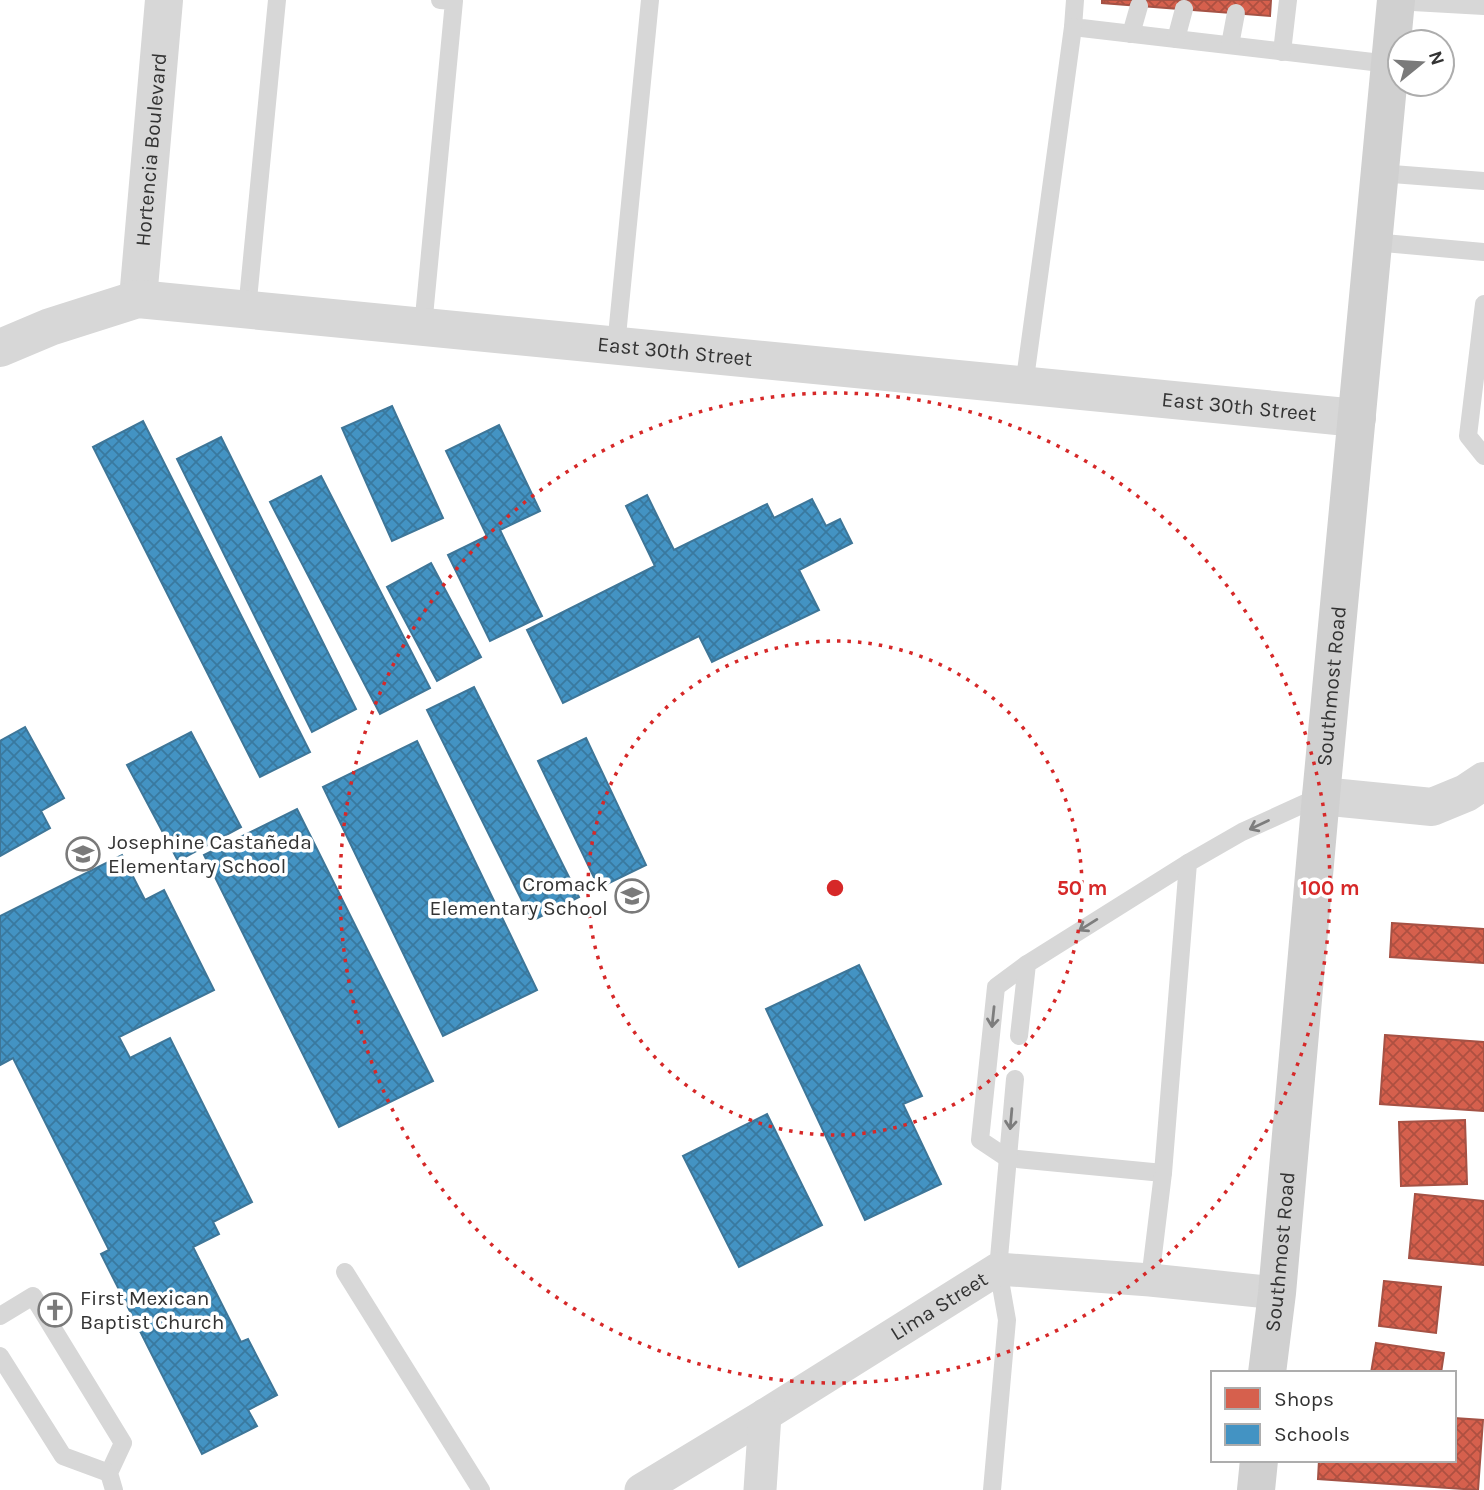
<svg xmlns="http://www.w3.org/2000/svg" width="1484" height="1490" font-family="Karla,sans-serif">
<style>
.shops{fill:url(#shops-cross-hatch);stroke:#a55245;stroke-width:2}
.schools{fill:url(#schools-cross-hatch);stroke:#3e7698;stroke-width:2}
.lines{fill:none;stroke-linecap:round;stroke-linejoin:round}
.service{stroke:#d7d7d7;stroke-width:18}
.minor{stroke:#d7d7d7;stroke-width:33}
.tertiary{stroke:#d7d7d7;stroke-width:38}
.secondary{stroke:#d0d0d0;stroke-width:38}
.oneway{stroke:#7d7d7d}
.ring{fill:none;stroke:#d62828;stroke-width:3.5;stroke-dasharray:3.5 7}
.labels{text-anchor:middle;stroke-width:7;stroke-linejoin:round;paint-order:stroke}
.street-label{font-size:21px;fill:#333;stroke:#fff}
.poi-label{font-size:21px;fill:#333;stroke:#fff;text-anchor:start}
.centre{fill:#d62828;stroke:#fff;stroke-width:3.5}
.ring-label{font-size:21px;text-anchor:middle;font-weight:bold;fill:#d62828;stroke:#fff;stroke-width:7;stroke-linejoin:round;paint-order:stroke}
</style>
<defs>
<pattern id="shops-cross-hatch" width="8" height="8" patternUnits="userSpaceOnUse" patternTransform="scale(1.75)"><rect width="8" height="8" fill="#d6604d"/><path d="M0 0l8 8M0 8l8-8" fill="none" stroke="#ae5041"/></pattern>
<pattern id="schools-cross-hatch" width="8" height="8" patternUnits="userSpaceOnUse" patternTransform="scale(1.75)"><rect width="8" height="8" fill="#4393c3"/><path d="M0 0l8 8M0 8l8-8" fill="none" stroke="#39799f"/></pattern>
</defs>
<rect width="100%" height="100%" fill="#fff"/>
<!-- shops -->
<g class="shops">
<path d="M 1102,0 L 1271,0 L 1270,16 L 1102,3 Z"/>
<path d="M 1392,923 L 1484,929 L 1484,963 L 1390,957 Z"/>
<path d="M 1385,1035 L 1484,1042 L 1484,1111 L 1380,1104 Z"/>
<path d="M 1465,1120 L 1467,1184 L 1401,1186 L 1399,1122 Z"/>
<path d="M 1415,1194 L 1484,1201 L 1484,1265 L 1409,1258 Z"/>
<path d="M 1384,1281 L 1441,1287 L 1436,1333 L 1379,1326 Z"/>
<path d="M 1376,1343 L 1444,1353 L 1441,1373 L 1371,1373 Z"/>
<path d="M 1454,1418 L 1483,1420 L 1478,1490 L 1318,1479 L 1319,1460 L 1454,1460 Z"/>
</g>
<!-- schools -->
<g class="schools">
<path d="M 392,406 L 443,518 L 392,541 L 342,428 Z"/>
<path d="M 143,421 L 310,752 L 260,777 L 93,447 Z"/>
<path d="M 499,425 L 540,511 L 500,530 L 542,616 L 490,641 L 448,555 L 487,536 L 446,451 Z"/>
<path d="M 221,437 L 356,709 L 312,732 L 177,459 Z"/>
<path d="M 321,476 L 430,688 L 380,714 L 270,502 Z"/>
<path d="M 647,495 L 674,550 L 767,504 L 774,518 L 812,499 L 826,526 L 840,519 L 852,543 L 799,570 L 819,610 L 712,662 L 699,636 L 563,703 L 527,630 L 655,566 L 626,506 Z"/>
<path d="M 431,563 L 481,657 L 437,681 L 387,587 Z"/>
<path d="M 474,687 L 579,897 L 532,921 L 427,710 Z"/>
<path d="M 25,727 L 64,798 L 41,811 L 50,828 L 0,856 L 0,741 Z"/>
<path d="M 191,732 L 241,827 L 178,861 L 127,765 Z"/>
<path d="M 586,738 L 646,865 L 599,888 L 538,761 Z"/>
<path d="M 417,741 L 537,990 L 443,1036 L 323,787 Z"/>
<path d="M 297,809 L 433,1081 L 339,1127 L 204,855 Z"/>
<path d="M 122,855 L 145,900 L 164,890 L 214,990 L 119,1037 L 130,1058 L 170,1038 L 252,1202 L 213,1222 L 219,1234 L 193,1247 L 241,1342 L 248,1339 L 277,1395 L 248,1410 L 257,1426 L 202,1454 L 101,1254 L 109,1250 L 13,1058 L 0,1065 L 0,916 Z"/>
<path d="M 859,965 L 922,1096 L 903,1104 L 941,1184 L 865,1220 L 766,1009 Z"/>
<path d="M 767,1114 L 822,1225 L 739,1267 L 683,1156 Z"/>
</g>
<g class="lines">
<!-- service -->
<g class="service">
<path d="M 1075,0 L 1073,27 L 1390,64"/>
<path d="M 1395,1 L 1484,6"/>
<path d="M 1131,34 L 1139,6"/>
<path d="M 1176,39 L 1184,9"/>
<path d="M 1230,45 L 1236,13"/>
<path d="M 1282,52 L 1288,0"/>
<path d="M 1379,173 L 1484,181"/>
<path d="M 1373,242 L 1484,252"/>
<path d="M 1484,304 L 1468,436 L 1484,456"/>
<path d="M 247,310 L 277,0"/>
<path d="M 423,327 L 454,1 L 440,0"/>
<path d="M 616,346 L 650,0"/>
<path d="M 1024,386 L 1073,27"/>
<path d="M 1027,964 L 996,987 L 980,1140 L 1007,1158 L 1163,1173"/>
<path d="M 1019,1036 L 1027,964 L 1188,863"/>
<path d="M 345,1272 L 481,1490"/>
<path d="M 1150,1280 L 1163,1173 L 1188,863 L 1242,832 L 1321,796"/>
<path d="M 0,1316 L 33,1296 L 123,1443 L 109,1473 L 114,1490"/>
<path d="M 0,1356 L 63,1456 L 109,1473"/>
<path d="M 992,1490 L 1007,1320 L 998,1269 L 1015,1079"/>
</g>
<!-- minor -->
<g class="minor">
<path id="s1" d="M 641,1490 L 765,1415 L 998,1269 L 1150,1280 L 1277,1293"/>
<path d="M 760,1490 L 765,1415"/>
</g>
<!-- tertiary -->
<g class="tertiary">
<path id="s2" d="M 138,299 L 164,0"/>
<path id="s3" d="M 0,348 L 50,327 L 138,299 L 1357,418"/>
<path d="M 1321,796 L 1432,807 L 1466,793 L 1484,781"/>
</g>
<!-- secondary -->
<g class="secondary">
<path id="s4" d="M 1267,1373 L 1277,1293 L 1321,796 L 1396,0"/>
<path d="M 1256,1490 L 1259,1460"/>
</g>
</g>
<!-- one-way arrows -->
<defs><path id="oneway-shaft" d="M-6 0H5M1.5-3L5.5 0L1.5 3" fill="none" stroke-width="1.6" stroke-linecap="round" stroke-linejoin="round" transform="scale(1.75)"/></defs>
<g class="oneway">
<use href="#oneway-shaft" transform="translate(1259 825) rotate(155)"/>
<use href="#oneway-shaft" transform="translate(1088 925) rotate(148)"/>
<use href="#oneway-shaft" transform="translate(993 1017) rotate(96)"/>
<use href="#oneway-shaft" transform="translate(1011 1119) rotate(95)"/>
</g>
<!-- distance rings -->
<g class="ring">
<circle cx="835" cy="888" r="247"/>
<circle cx="835" cy="888" r="495"/>
</g>
<!-- icons -->
<defs>
<symbol id="school-ring" viewBox="-11 -11 22 22"><circle r="9.5" fill="#fff" stroke="#7a7a7a" stroke-width="1.5"/><path d="M0-5L7-2L0 1L-7-2ZM-4 1L0 2.5L4 1V4Q0 6-4 4Z" fill="#7a7a7a"/></symbol>
<symbol id="church-ring" viewBox="-11 -11 22 22"><circle r="9.5" fill="#fff" stroke="#7a7a7a" stroke-width="1.5"/><path d="M-1.2-6h2.4v3.5h3.3v2.4h-3.3V6h-2.4V-.1h-3.3v-2.4h3.3Z" fill="#7a7a7a"/></symbol>
</defs>
<g fill-rule="evenodd">
<use href="#school-ring" x="64" y="835" width="38" height="38"/>
<use href="#school-ring" x="613" y="877" width="38" height="38"/>
<use href="#church-ring" x="36" y="1291" width="38" height="38"/>
</g>
<g class="labels">
<!-- street labels -->
<g class="street-label">
<text dy="7" stroke="none"><textPath href="#s2" startOffset="150">Hortencia Boulevard</textPath></text>
<text dy="7" stroke="none"><textPath href="#s3" startOffset="686">East 30th Street</textPath></text>
<text dy="7" stroke="none"><textPath href="#s3" startOffset="1253">East 30th Street</textPath></text>
<text dy="7" stroke="none"><textPath href="#s4" startOffset="690">Southmost Road</textPath></text>
<text dy="7" stroke="none"><textPath href="#s4" startOffset="122">Southmost Road</textPath></text>
<text dy="7" stroke="none"><textPath href="#s1" startOffset="350">Lima Street</textPath></text>
</g>
<!-- poi labels -->
<g class="poi-label">
<text x="108" y="849">Josephine Castañeda<tspan x="108" dy="24">Elementary School</tspan></text>
<text x="608" y="891" text-anchor="end">Cromack<tspan x="608" dy="24">Elementary School</tspan></text>
<text x="80" y="1305">First Mexican<tspan x="80" dy="24">Baptist Church</tspan></text>
</g>
</g>
<circle cx="835" cy="888" r="10" class="centre"/>
<g class="ring-label">
<text x="1082" y="895">50 m</text>
<text x="1330" y="895">100 m</text>
</g>
<!-- legend -->
<rect x="1211" y="1371" width="245" height="91" fill="#ffffff" stroke="#adadad" stroke-width="2"/>
<rect x="1225" y="1388" width="35" height="21" fill="#d6604d" stroke="#adadad" stroke-width="2"/>
<text x="1274" y="1406" font-size="21" fill="#333333">Shops</text>
<rect x="1225" y="1424" width="35" height="21" fill="#4393c3" stroke="#adadad" stroke-width="2"/>
<text x="1274" y="1441" font-size="21" fill="#333333">Schools</text>
<!-- north arrow -->
<g transform="translate(1421 63) rotate(72)"><circle r="33" fill="#ffffff" stroke="#adadad" stroke-width="2"/>
<path d="M0-5L12 26L0 18L-12 26Z" fill="#7a7a7a"/>
<text y="-10" font-size="19" font-weight="bold" text-anchor="middle" fill="#333333">N</text>
</g>
</svg>
